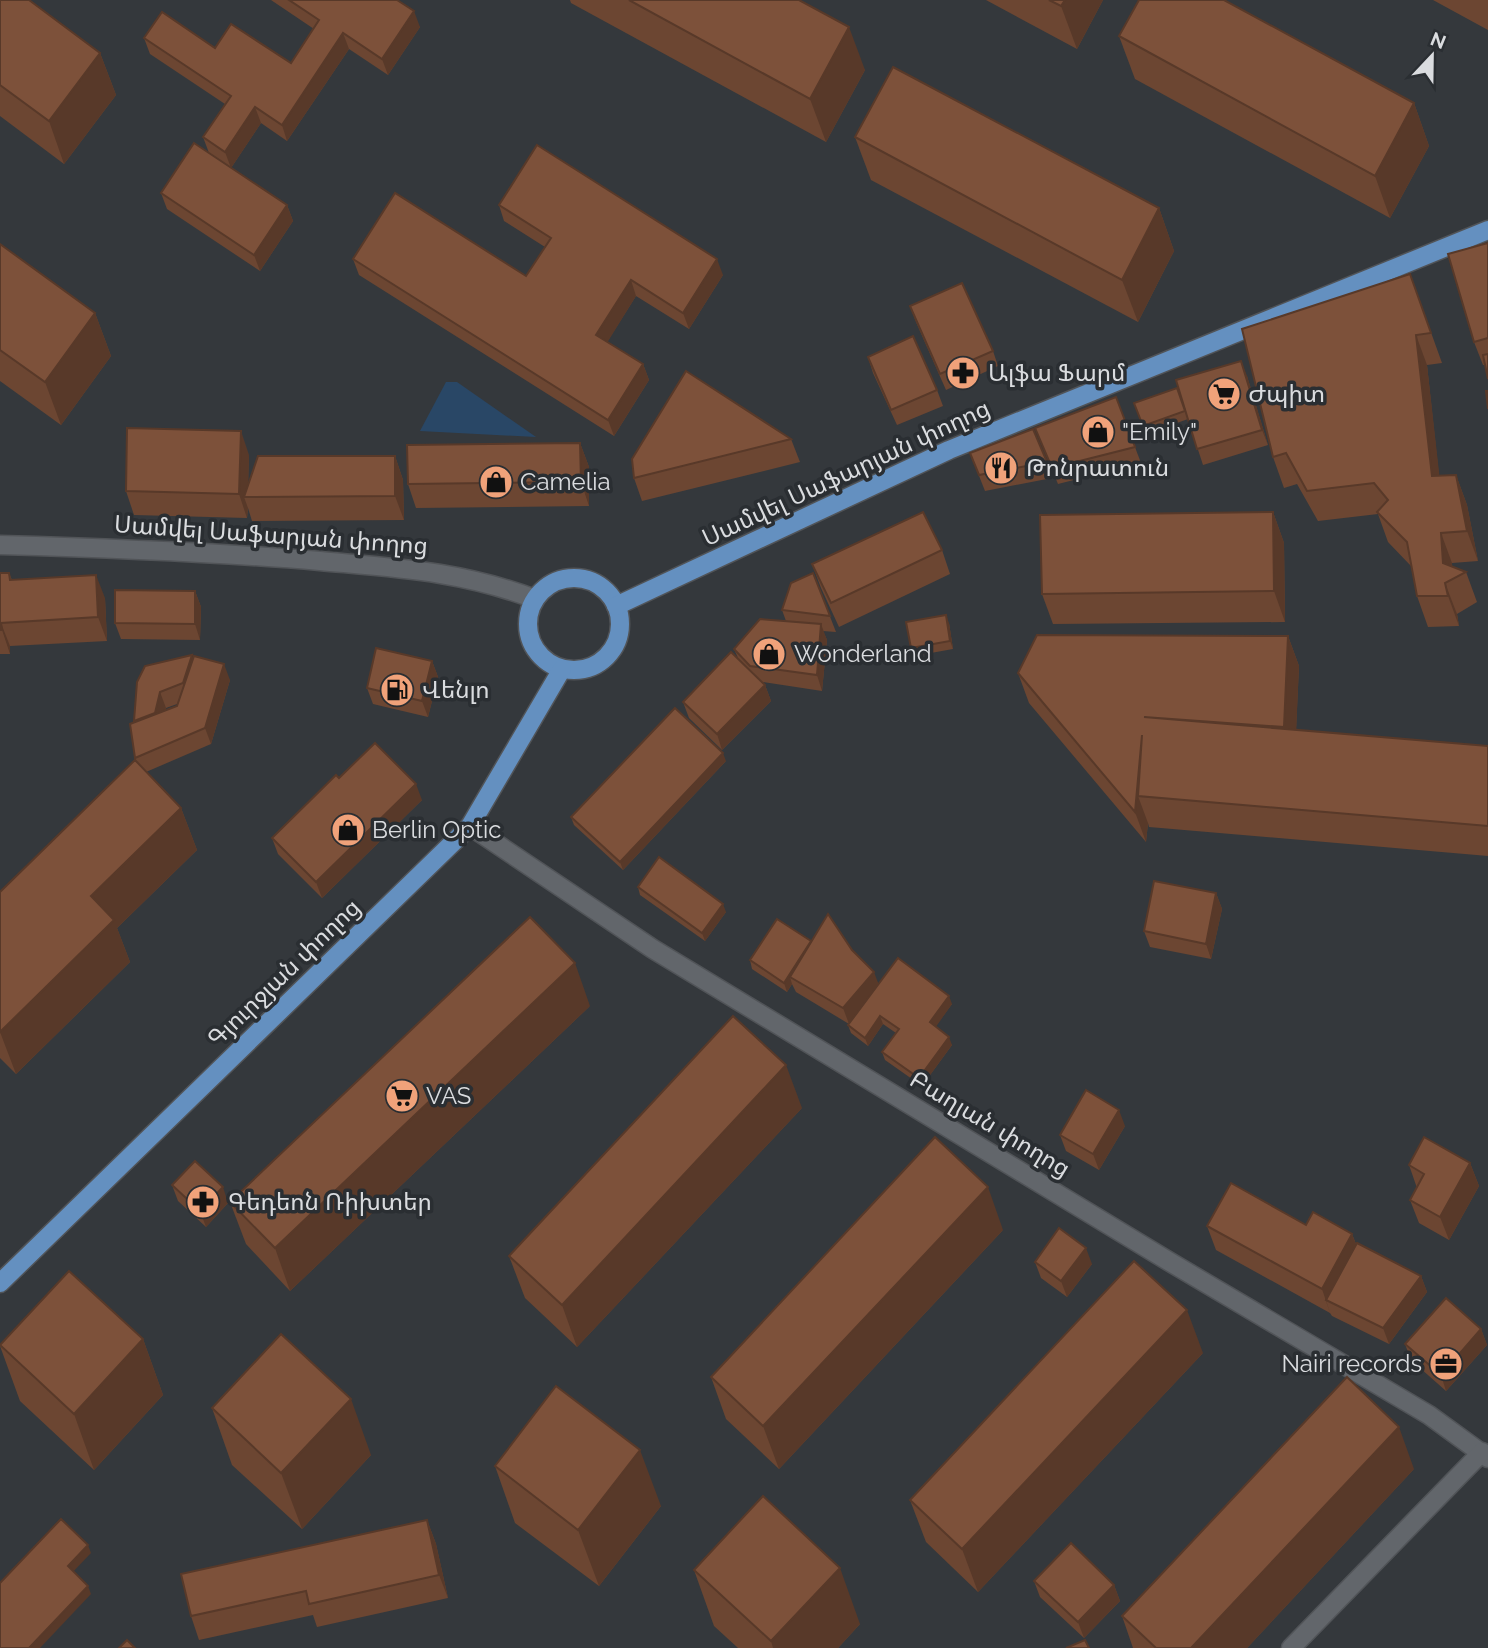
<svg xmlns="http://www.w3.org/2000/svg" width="1488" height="1648" font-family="Raleway,'Noto Sans Armenian',sans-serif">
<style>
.green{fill:#294766}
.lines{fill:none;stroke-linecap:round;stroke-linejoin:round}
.minor-casing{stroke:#515458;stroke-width:21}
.major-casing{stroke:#515458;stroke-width:21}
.minor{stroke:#62666b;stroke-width:18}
.major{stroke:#6490c0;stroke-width:18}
.wall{fill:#6c4632;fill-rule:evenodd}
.shaded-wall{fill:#583929}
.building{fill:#7d513a;stroke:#583929;stroke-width:2}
.labels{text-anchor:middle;stroke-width:7;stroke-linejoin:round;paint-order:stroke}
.poi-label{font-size:24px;fill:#dadcdf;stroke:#2a2e32;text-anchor:start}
.street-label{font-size:24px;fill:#dadcdf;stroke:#2a2e32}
</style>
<rect width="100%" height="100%" fill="#34383c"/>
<!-- green -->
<path class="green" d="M 446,382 L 457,382 L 536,437 L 420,431 Z"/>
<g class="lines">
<defs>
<g id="minor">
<path d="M 0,545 C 107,548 214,552 320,561 C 397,568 461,571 535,599"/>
<path d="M 470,826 L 653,949 L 1170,1262 L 1429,1415 L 1488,1458"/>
<path d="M 1291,1648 L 1482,1452"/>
</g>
<g id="major">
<circle cx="574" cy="624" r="46"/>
<path d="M 616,606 L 949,450 L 1488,230"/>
<path d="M 0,1283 L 470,826 L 562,669"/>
</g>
</defs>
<!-- minor casing -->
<use href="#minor" class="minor-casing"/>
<!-- major casing -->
<use href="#major" class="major-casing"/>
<!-- minor -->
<use href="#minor" class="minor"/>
<!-- major -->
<use href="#major" class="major"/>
</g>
<!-- wall -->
<g class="wall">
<path d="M 0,0 L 100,53 L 116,95 L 64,164 L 0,116 Z"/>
<path d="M 271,0 L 397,0 L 420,27 L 388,75 L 349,49 L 287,141 L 261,123 L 231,168 L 287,205 L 293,221 L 260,271 L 167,209 L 161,193 L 209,153 L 203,137 L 225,104 L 150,54 L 144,38 L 215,48 L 291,63 L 314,29 Z"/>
<path d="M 570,0 L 799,0 L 865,70 L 826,142 L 571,3 Z"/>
<path d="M 986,0 L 1103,0 L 1077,49 Z"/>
<path d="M 1433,0 L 1488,0 L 1488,30 Z"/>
<path d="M 1119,36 L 1414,103 L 1429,146 L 1390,218 L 1135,79 Z"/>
<path d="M 855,137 L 1159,208 L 1174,251 L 1138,322 L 871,180 Z"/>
<path d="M 499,205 L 723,275 L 689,329 L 636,296 L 607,342 L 643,364 L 649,380 L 614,436 L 359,275 L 353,259 L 526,276 L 545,247 L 504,221 Z"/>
<path d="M 1488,243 L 1488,379 L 1485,365 L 1483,365 L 1474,342 Z"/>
<path d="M 0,244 L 95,313 L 111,356 L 61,425 L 0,381 Z"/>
<path d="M 1410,274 L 1442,363 L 1427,365 L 1439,476 L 1456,475 L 1467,505 L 1478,561 L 1452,563 L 1452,566 L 1466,572 L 1477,602 L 1457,614 L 1459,626 L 1428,627 L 1417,596 L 1411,566 L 1388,542 L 1378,514 L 1318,521 L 1297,484 L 1284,488 L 1273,457 Z"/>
<path d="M 910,306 L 993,351 L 998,366 L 946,390 L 916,322 Z"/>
<path d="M 868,357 L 937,390 L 943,406 L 897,425 L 873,373 Z"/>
<path d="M 1247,376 L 1268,445 L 1203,465 L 1188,419 L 1146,434 L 1134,403 L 1177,388 L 1188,418 Z"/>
<path d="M 1116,397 L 1141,463 L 1058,484 L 1035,428 Z"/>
<path d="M 791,439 L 800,462 L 642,501 L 634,478 Z"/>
<path d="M 580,443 L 589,467 L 589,506 L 416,508 L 408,484 Z"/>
<path d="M 970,453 L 1047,462 L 1052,478 L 985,491 Z"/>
<path d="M 249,455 L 248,484 L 395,456 L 403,480 L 404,520 L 252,521 L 248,508 L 247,518 L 134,515 L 126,491 Z"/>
<path d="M 1273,512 L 1284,543 L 1285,622 L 1053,624 L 1042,594 Z"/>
<path d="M 942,550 L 950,574 L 839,627 L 821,588 L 812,564 Z"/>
<path d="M 0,573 L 9,573 L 12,580 L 105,598 L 107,641 L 10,646 L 10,654 L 0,654 Z"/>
<path d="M 813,573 L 836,632 L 823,631 L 827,640 L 822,691 L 763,682 L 765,685 L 771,701 L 722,750 L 689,718 L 683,702 L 738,658 L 734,649 L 786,621 L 782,610 Z"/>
<path d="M 195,591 L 201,607 L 200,640 L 121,639 L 115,623 Z"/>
<path d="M 949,623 L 953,649 L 914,656 L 911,648 Z"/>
<path d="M 1288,636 L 1299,666 L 1296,730 L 1488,746 L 1488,856 L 1149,827 L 1148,823 L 1146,842 L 1029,703 L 1018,673 Z"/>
<path d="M 193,659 L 230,680 L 211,744 L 146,772 L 181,808 L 197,850 L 117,928 L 130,962 L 16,1074 L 0,1058 L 0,892 L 136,762 L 135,758 L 134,721 L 137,682 ZM 177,704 L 177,706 L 165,711 L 166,708 Z"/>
<path d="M 432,661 L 438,677 L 428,717 L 373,704 L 367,688 Z"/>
<path d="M 726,761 L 623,870 L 574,825 L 571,817 Z"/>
<path d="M 339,778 L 422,800 L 322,898 L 278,854 L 272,838 Z"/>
<path d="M 638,887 L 726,912 L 705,941 L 640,895 Z"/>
<path d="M 1216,893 L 1222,909 L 1211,959 L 1150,947 L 1144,931 Z"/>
<path d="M 811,941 L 852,950 L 879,984 L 952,1004 L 935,1027 L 952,1045 L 922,1086 L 885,1060 L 882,1052 L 896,1033 L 883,1024 L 868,1046 L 851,1033 L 848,1025 L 849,1024 L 796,992 L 792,984 L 787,992 L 752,969 L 750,960 Z"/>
<path d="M 590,1006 L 290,1291 L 246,1244 L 230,1202 Z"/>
<path d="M 802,1108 L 577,1347 L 525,1298 L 509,1256 Z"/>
<path d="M 1125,1126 L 1099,1170 L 1066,1151 L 1060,1135 Z"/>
<path d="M 1470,1163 L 1479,1186 L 1449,1240 L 1419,1223 L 1410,1200 L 1417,1188 L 1409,1165 Z"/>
<path d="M 172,1185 L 228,1203 L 206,1227 L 178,1201 Z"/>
<path d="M 1306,1225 L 1352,1234 L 1356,1244 L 1421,1276 L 1427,1292 L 1389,1344 L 1332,1316 L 1330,1313 L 1216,1250 L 1207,1226 Z"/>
<path d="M 1003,1230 L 779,1469 L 726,1419 L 711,1377 Z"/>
<path d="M 1035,1262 L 1092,1264 L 1067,1297 L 1041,1278 Z"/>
<path d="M 1481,1329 L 1487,1345 L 1446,1391 L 1411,1360 L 1405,1344 Z"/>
<path d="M 143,1339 L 163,1395 L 94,1470 L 20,1401 L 0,1346 Z"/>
<path d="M 1203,1353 L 978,1592 L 926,1542 L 910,1500 Z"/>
<path d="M 212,1408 L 371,1455 L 302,1529 L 232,1465 Z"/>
<path d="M 495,1466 L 661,1506 L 599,1586 L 515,1523 Z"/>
<path d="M 1414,1469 L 1247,1648 L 1133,1648 L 1122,1616 Z"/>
<path d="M 427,1520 L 436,1544 L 448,1598 L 317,1627 L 313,1615 L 199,1640 L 191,1616 Z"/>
<path d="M 694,1570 L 860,1624 L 838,1648 L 738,1648 L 714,1626 Z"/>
<path d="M 1034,1581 L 1114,1585 L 1120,1601 L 1084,1638 L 1040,1597 Z"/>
</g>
<!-- shaded-wall -->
<g class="shaded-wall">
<path d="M 1065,0 L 1103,0 L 1077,49 L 1061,6 Z"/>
<path d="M 414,11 L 420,27 L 388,75 L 382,59 Z"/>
<path d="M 849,27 L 865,70 L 826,142 L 810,99 Z"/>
<path d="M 343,33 L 349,49 L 287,141 L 282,125 Z"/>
<path d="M 100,53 L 116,95 L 64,164 L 49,121 Z"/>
<path d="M 1414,103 L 1429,146 L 1390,218 L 1375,176 Z"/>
<path d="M 255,107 L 261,123 L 231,168 L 225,152 Z"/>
<path d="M 287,205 L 293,221 L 260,271 L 254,255 Z"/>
<path d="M 1159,208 L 1174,251 L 1138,322 L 1122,280 Z"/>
<path d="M 717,259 L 723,275 L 689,329 L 683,313 Z"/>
<path d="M 631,280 L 636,296 L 602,351 L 596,335 Z"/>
<path d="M 95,313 L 111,356 L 61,425 L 45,382 Z"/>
<path d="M 1416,335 L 1427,365 L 1443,507 L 1432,476 Z"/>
<path d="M 1241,361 L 1247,376 L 1268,445 L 1262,430 Z"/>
<path d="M 643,364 L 649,380 L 614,436 L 608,420 Z"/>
<path d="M 241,431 L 249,455 L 248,497 L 244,497 L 248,508 L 247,518 L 239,494 Z"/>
<path d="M 580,443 L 589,467 L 589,506 L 581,482 Z"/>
<path d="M 395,456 L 403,480 L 404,520 L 395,496 Z"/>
<path d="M 1456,475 L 1467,505 L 1478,561 L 1467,531 Z"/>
<path d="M 1273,512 L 1284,543 L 1285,622 L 1274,591 Z"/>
<path d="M 1441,533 L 1452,563 L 1453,579 L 1443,563 Z"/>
<path d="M 96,575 L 105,598 L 107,641 L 98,617 Z"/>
<path d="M 1445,583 L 1457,614 L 1459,626 L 1448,596 Z"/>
<path d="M 195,591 L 201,607 L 200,640 L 195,624 Z"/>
<path d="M 946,615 L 949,623 L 953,649 L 950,641 Z"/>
<path d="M 1,623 L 10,646 L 10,654 L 2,630 Z"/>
<path d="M 821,624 L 827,640 L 822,691 L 817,675 Z"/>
<path d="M 1288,636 L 1299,666 L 1295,757 L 1284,727 Z"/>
<path d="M 192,655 L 197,671 L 188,699 L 183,683 Z"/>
<path d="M 432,661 L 438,677 L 428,717 L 422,701 Z"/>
<path d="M 224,664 L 230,680 L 211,744 L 205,728 Z"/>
<path d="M 765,685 L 771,701 L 722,750 L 717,734 Z"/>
<path d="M 160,692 L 166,708 L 160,729 L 155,713 Z"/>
<path d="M 1142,735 L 1138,796 L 1148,823 L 1146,842 L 1135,812 Z"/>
<path d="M 723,753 L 726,761 L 623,870 L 620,862 Z"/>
<path d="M 416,784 L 422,800 L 322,898 L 316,882 Z"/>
<path d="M 181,808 L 197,850 L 117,928 L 130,962 L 16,1074 L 0,1032 L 91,896 Z"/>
<path d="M 1216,893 L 1222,909 L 1211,959 L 1206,944 Z"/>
<path d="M 723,904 L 726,912 L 705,941 L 702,933 Z"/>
<path d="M 812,942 L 790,977 L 792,984 L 787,992 L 784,983 Z"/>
<path d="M 575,963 L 590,1006 L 290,1291 L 275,1248 Z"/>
<path d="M 874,972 L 880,988 L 849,1024 L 843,1008 Z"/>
<path d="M 949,996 L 952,1004 L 933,1031 L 930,1022 Z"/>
<path d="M 880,1016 L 883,1024 L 868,1046 L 865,1038 Z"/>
<path d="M 949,1037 L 952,1045 L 922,1086 L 919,1078 Z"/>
<path d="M 786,1065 L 802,1108 L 577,1347 L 562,1305 Z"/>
<path d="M 1119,1110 L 1125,1126 L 1099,1170 L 1093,1154 Z"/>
<path d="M 1470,1163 L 1479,1186 L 1449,1240 L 1440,1217 Z"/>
<path d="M 223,1187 L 228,1203 L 206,1227 L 200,1211 Z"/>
<path d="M 988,1187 L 1003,1230 L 779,1469 L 763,1426 Z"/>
<path d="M 1352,1234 L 1361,1257 L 1326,1300 L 1330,1313 L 1322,1289 Z"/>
<path d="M 1086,1248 L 1092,1264 L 1067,1297 L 1061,1281 Z"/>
<path d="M 1421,1276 L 1427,1292 L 1389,1344 L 1383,1328 Z"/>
<path d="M 1187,1310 L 1203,1353 L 978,1592 L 962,1549 Z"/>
<path d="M 1481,1329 L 1487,1345 L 1446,1391 L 1441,1375 Z"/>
<path d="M 143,1339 L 163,1395 L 94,1470 L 74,1414 Z"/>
<path d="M 351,1399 L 371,1455 L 302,1529 L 281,1473 Z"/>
<path d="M 1399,1427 L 1414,1469 L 1247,1648 L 1191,1648 Z"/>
<path d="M 640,1450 L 661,1506 L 599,1586 L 578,1530 Z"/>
<path d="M 427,1520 L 436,1544 L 448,1598 L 439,1575 Z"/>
<path d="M 88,1545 L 91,1553 L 71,1574 L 68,1566 Z"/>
<path d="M 840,1568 L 860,1624 L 838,1648 L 773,1648 L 771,1641 Z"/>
<path d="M 1114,1585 L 1120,1601 L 1084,1638 L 1078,1622 Z"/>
<path d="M 88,1586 L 91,1594 L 40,1648 L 29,1648 Z"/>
</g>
<!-- building -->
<g class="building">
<path d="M 0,0 L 29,0 L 100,53 L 49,121 L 0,85 Z"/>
<path d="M 289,0 L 397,0 L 414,11 L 382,59 L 343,33 L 282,125 L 255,107 L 225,152 L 203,137 L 231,96 L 144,38 L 162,12 L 215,48 L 231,24 L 291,63 L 319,20 Z"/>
<path d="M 629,0 L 799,0 L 849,27 L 810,99 Z"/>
<path d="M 1049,0 L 1065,0 L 1061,6 Z"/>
<path d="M 1139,0 L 1224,0 L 1414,103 L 1375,176 L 1119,36 Z"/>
<path d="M 893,67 L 1159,208 L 1122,280 L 855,137 Z"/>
<path d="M 194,143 L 287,205 L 254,255 L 161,193 Z"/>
<path d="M 537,145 L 717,259 L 683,313 L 631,280 L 596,335 L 643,364 L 608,420 L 353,259 L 395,193 L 526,276 L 551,238 L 499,205 Z"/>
<path d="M 1488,243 L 1488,338 L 1474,342 L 1448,254 Z"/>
<path d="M 0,244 L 95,313 L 45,382 L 0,350 Z"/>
<path d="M 1410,274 L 1431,333 L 1416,335 L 1432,476 L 1456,475 L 1467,531 L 1441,533 L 1443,563 L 1466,572 L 1445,583 L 1448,596 L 1417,596 L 1407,542 L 1377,512 L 1388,500 L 1374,483 L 1307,491 L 1286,453 L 1273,457 L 1242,329 Z"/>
<path d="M 962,283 L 993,351 L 940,374 L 910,306 Z"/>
<path d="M 913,336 L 937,390 L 891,410 L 868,357 Z"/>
<path d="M 1488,354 L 1488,379 L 1483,355 Z"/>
<path d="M 1241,361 L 1262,430 L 1197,449 L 1176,380 Z"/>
<path d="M 686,371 L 791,439 L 634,478 L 632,459 Z"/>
<path d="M 1177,388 L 1185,411 L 1143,426 L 1134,403 Z"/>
<path d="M 1486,391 L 1488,391 L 1488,409 Z"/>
<path d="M 1116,397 L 1135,447 L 1052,468 L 1035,428 Z"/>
<path d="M 127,428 L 241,431 L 239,494 L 126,491 Z"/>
<path d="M 1033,429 L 1047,462 L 979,475 L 970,453 Z"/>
<path d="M 580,443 L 581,482 L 408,484 L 407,445 Z"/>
<path d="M 258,456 L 395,456 L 395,496 L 244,497 Z"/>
<path d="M 923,512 L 942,550 L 831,603 L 812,564 Z"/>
<path d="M 1273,512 L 1274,591 L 1042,594 L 1040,515 Z"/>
<path d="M 0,573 L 9,573 L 10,580 L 96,575 L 98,617 L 1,623 L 2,630 L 0,630 Z"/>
<path d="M 813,573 L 830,616 L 782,610 L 791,583 Z"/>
<path d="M 115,590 L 195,591 L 195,624 L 115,623 Z"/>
<path d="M 946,615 L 950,641 L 911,648 L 906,622 Z"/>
<path d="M 760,619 L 821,624 L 817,675 L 750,666 L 734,649 Z"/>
<path d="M 1037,635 L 1288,636 L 1284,727 L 1144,717 L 1488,746 L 1488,826 L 1138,796 L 1142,735 L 1135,812 L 1018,673 Z"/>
<path d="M 376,648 L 432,661 L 422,701 L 367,688 Z"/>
<path d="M 731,652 L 765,685 L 717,734 L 683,702 Z"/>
<path d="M 192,655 L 183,683 L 160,692 L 155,713 L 134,721 L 137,682 L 145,666 Z"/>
<path d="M 194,656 L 224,664 L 205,728 L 135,758 L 130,724 L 177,706 Z"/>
<path d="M 675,708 L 723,753 L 620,862 L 571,817 Z"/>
<path d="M 375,743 L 416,784 L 316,882 L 272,838 L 336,775 L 339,778 Z"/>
<path d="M 135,760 L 181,808 L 91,896 L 114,920 L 0,1032 L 0,892 Z"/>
<path d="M 659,857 L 723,904 L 702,933 L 638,887 Z"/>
<path d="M 1154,881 L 1216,893 L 1206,944 L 1144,931 Z"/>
<path d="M 828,914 L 852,950 L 874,972 L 843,1008 L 790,977 Z"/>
<path d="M 530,917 L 575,963 L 275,1248 L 230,1202 Z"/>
<path d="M 777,919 L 811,941 L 784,983 L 750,960 Z"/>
<path d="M 898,958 L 949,996 L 930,1022 L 949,1037 L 919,1078 L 882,1052 L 899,1029 L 880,1016 L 865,1038 L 848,1025 Z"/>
<path d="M 733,1016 L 786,1065 L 562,1305 L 509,1256 Z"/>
<path d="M 1086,1090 L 1119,1110 L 1093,1154 L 1060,1135 Z"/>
<path d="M 935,1137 L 988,1187 L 763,1426 L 711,1377 Z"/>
<path d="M 1424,1137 L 1470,1163 L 1440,1217 L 1410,1200 L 1424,1174 L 1409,1165 Z"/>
<path d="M 195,1161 L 223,1187 L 200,1211 L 172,1185 Z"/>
<path d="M 1231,1183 L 1306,1225 L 1313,1212 L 1352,1234 L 1322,1289 L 1207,1226 Z"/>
<path d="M 1059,1228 L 1086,1248 L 1061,1281 L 1035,1262 Z"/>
<path d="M 1357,1243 L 1421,1276 L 1383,1328 L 1326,1300 Z"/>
<path d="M 1134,1261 L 1187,1310 L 962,1549 L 910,1500 Z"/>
<path d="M 69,1271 L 143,1339 L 74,1414 L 0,1345 Z"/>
<path d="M 1446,1298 L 1481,1329 L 1441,1375 L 1405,1344 Z"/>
<path d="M 281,1334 L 351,1399 L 281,1473 L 212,1408 Z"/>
<path d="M 1347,1377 L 1399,1427 L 1191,1648 L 1156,1648 L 1122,1616 Z"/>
<path d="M 556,1386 L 640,1450 L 578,1530 L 495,1466 Z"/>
<path d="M 763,1496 L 840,1568 L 771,1641 L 694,1570 Z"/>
<path d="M 61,1519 L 88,1545 L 68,1566 L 88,1586 L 29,1648 L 0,1648 L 0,1583 Z"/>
<path d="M 427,1520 L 439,1575 L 309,1604 L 306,1591 L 191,1616 L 181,1574 Z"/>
<path d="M 1071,1543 L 1114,1585 L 1078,1622 L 1034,1581 Z"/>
<path d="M 127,1640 L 135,1648 L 119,1648 Z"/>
<path d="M 1085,1640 L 1089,1648 L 1066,1648 Z"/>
</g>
<!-- icons -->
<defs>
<symbol id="pharmacy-disc" viewBox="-11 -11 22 22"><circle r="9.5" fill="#f0a27a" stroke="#2a2e32"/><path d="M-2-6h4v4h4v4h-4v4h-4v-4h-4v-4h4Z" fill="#111"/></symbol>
<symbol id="supermarket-disc" viewBox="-11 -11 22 22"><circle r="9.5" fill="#f0a27a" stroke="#2a2e32"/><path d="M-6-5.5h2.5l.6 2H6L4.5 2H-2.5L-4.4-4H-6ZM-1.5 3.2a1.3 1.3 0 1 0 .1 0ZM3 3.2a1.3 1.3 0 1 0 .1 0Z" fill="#111"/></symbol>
<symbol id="shop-disc" viewBox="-11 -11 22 22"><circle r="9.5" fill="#f0a27a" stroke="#2a2e32"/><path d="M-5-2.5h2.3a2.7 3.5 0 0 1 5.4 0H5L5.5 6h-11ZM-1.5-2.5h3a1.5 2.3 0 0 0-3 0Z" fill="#111"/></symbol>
<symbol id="restaurant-disc" viewBox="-11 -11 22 22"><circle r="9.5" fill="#f0a27a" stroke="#2a2e32"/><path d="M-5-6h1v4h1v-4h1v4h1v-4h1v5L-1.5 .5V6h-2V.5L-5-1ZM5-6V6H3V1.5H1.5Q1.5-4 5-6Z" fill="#111"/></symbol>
<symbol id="fuel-disc" viewBox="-11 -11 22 22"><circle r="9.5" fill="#f0a27a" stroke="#2a2e32"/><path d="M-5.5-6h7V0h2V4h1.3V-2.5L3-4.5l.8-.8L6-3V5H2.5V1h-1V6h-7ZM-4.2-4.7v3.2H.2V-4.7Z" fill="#111"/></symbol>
<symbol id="office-disc" viewBox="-11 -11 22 22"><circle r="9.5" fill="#f0a27a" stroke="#2a2e32"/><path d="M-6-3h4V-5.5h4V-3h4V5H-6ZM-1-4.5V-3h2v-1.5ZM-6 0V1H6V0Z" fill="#111"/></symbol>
</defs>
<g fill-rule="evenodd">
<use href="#pharmacy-disc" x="944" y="354" width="38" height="38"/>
<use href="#supermarket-disc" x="1205" y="375" width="38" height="38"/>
<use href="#shop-disc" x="1079" y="413" width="38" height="38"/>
<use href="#restaurant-disc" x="982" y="449" width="38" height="38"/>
<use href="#shop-disc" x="477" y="463" width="38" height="38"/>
<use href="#shop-disc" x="750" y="635" width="38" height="38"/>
<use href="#fuel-disc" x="378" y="671" width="38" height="38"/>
<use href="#shop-disc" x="329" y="811" width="38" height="38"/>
<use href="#supermarket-disc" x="383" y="1077" width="38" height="38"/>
<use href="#pharmacy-disc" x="184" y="1183" width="38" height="38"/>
<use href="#office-disc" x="1427" y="1345" width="38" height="38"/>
</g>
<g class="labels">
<!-- poi labels -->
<g class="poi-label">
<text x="988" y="381">Ալֆա Ֆարմ</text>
<text x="1248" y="402">Ժպիտ</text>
<text x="1122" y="440">"Emily"</text>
<text x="1026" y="476">Թոնրատուն</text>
<text x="520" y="490">Camelia</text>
<text x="794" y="662">Wonderland</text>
<text x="422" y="698">Վենլո</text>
<text x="372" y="838">Berlin Optic</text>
<text x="426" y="1104">VAS</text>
<text x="228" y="1210">Գեդեոն Ռիխտեր</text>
<text x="1422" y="1372" text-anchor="end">Nairi records</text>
</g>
<!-- street labels -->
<g class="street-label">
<text transform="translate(846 473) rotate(-25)" y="8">Սամվել Սաֆարյան փողոց</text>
<text transform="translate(271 535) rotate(4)" y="8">Սամվել Սաֆարյան փողոց</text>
<text transform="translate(284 973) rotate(-44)" y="8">Գյուրջյան փողոց</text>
<text transform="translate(990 1124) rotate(31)" y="8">Բաղյան փողոց</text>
</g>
</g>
<!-- north arrow -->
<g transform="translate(1432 56) rotate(22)" stroke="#2a2e32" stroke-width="5" paint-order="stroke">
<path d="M0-5L12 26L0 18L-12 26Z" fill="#dadcdf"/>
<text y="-10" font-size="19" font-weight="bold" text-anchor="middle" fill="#dadcdf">N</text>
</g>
</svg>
